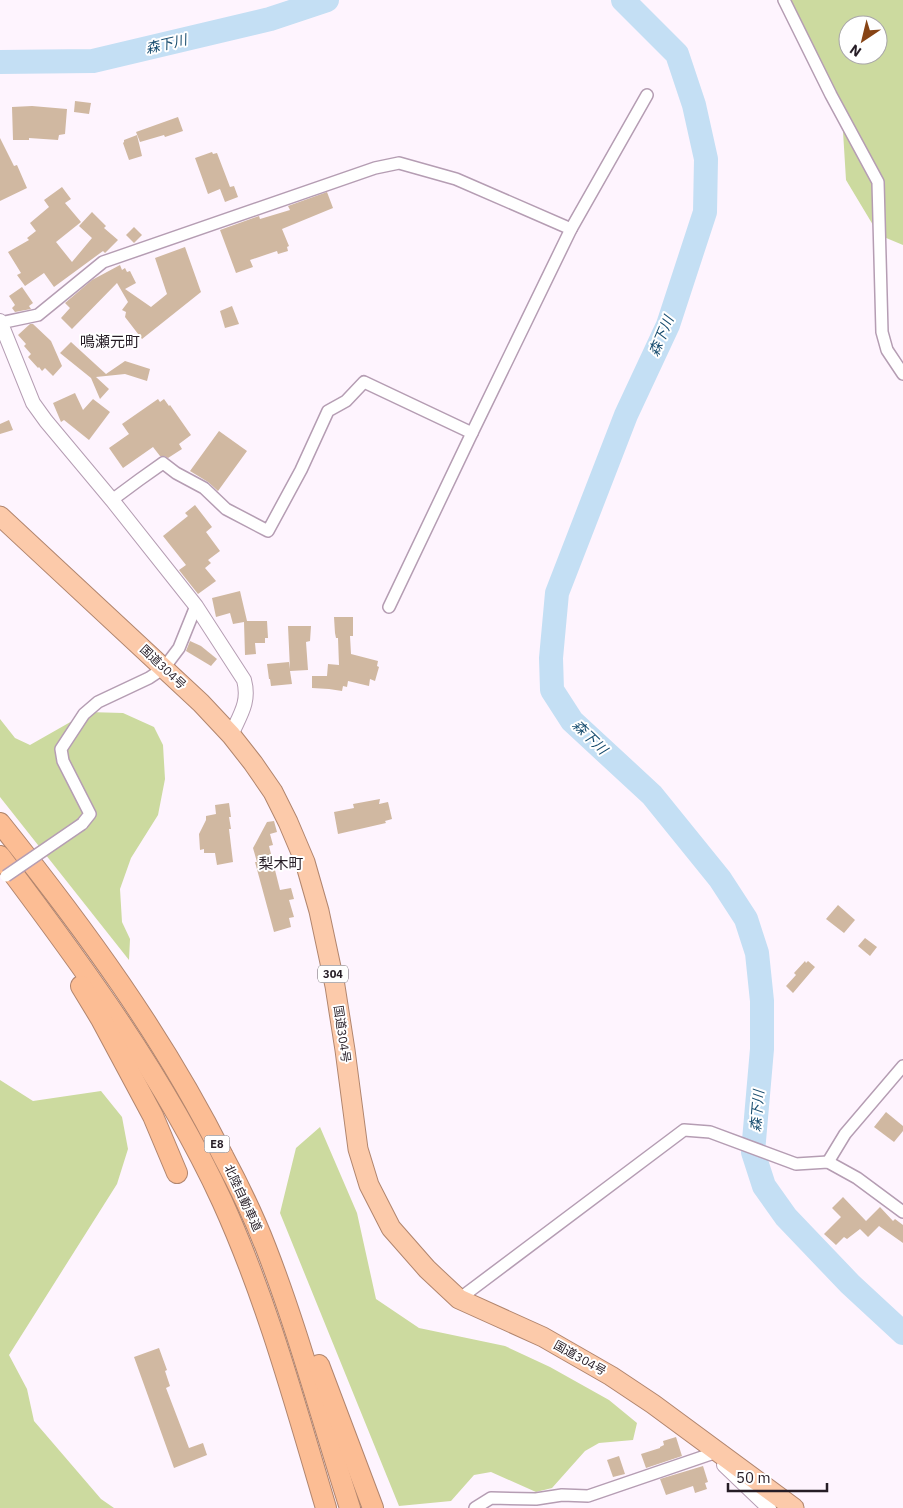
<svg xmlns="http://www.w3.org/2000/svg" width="903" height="1508" font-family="'IBM Plex Sans','Noto Sans JP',sans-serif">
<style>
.green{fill:#ccda9f;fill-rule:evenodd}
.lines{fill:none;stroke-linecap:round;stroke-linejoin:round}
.river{stroke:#c4dff4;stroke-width:24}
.building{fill:#d0b8a1}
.minor-casing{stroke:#b59db3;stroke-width:14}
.tertiary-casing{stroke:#b59db3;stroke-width:16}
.trunk-casing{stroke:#b1856e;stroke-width:21}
.motorway-casing{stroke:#b1856e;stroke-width:22}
.minor{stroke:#fff;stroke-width:11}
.tertiary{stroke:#fff;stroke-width:14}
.trunk{stroke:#fccaaa;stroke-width:19}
.motorway{stroke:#fcbd94;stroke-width:20}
.minor-bridge-casing{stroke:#b59db3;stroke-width:14;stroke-linecap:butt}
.minor-bridge{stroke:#fff;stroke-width:11}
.labels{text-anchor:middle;stroke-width:4;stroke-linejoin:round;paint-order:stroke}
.shield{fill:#fff;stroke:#676167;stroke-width:1}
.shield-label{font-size:11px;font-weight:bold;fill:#261d26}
.street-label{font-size:12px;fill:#261d26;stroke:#fff}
.water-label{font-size:14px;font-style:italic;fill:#184d6f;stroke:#fff}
.quarter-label{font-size:15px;fill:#261d26;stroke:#fff}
</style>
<rect width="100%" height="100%" fill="#fef4fe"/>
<!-- green -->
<g class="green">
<path d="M 787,0 L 903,0 L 903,245 L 879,235 L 846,180 L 842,115 ZM 848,25 L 878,25 L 878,55 L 848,55 Z"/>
<path d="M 88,712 L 123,713 L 154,727 L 163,745 L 165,779 L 158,815 L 131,858 L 120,889 L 122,922 L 130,939 L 129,960 L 0,797 L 0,719 L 15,738 L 30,745 Z"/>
<path d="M 0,1080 L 33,1101 L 101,1091 L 122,1117 L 128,1149 L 117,1184 L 9,1355 L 27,1389 L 34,1421 L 101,1499 L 114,1508 L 0,1508 Z"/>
<path d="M 320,1127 L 357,1213 L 376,1299 L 419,1328 L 505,1346 L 550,1367 L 609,1400 L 637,1423 L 633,1440 L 599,1443 L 585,1451 L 552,1488 L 536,1492 L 491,1472 L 474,1475 L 451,1501 L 399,1506 L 280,1213 L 296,1148 Z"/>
</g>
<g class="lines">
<!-- river -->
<g class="river">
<path d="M 623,0 L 677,54 L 694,105 L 706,159 L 705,212 L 668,325 L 626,415 L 557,593 L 551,658 L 552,690 L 572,721 L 652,795 L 720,879 L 746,919 L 757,953 L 762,1001 L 762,1049 L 753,1152 L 764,1186 L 786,1217 L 850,1284 L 903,1333"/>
<path d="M 0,62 L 93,61 L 270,19 L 327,0"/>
</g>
</g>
<!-- building -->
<g class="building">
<path d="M 75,101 L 91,103 L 89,114 L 74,112 Z"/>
<path d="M 32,106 L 67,109 L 65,134 L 59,135 L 58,140 L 29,138 L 29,140 L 13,140 L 12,107 Z"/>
<path d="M 178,117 L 183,131 L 165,137 L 164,135 L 140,142 L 136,132 Z"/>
<path d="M 137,135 L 142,156 L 129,160 L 123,143 L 124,142 L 124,140 Z"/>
<path d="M 0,138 L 14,166 L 17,165 L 27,188 L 0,201 Z"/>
<path d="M 212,152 L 213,154 L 217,153 L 230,187 L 234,186 L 238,197 L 225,202 L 220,189 L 208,194 L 195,158 Z"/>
<path d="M 62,187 L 71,199 L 65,203 L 81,222 L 56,242 L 72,262 L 92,238 L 79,226 L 92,212 L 106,226 L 104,228 L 118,240 L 105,253 L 103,251 L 54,287 L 44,273 L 25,286 L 17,275 L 21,273 L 8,252 L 29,240 L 27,238 L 36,231 L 30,223 L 49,207 L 44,200 Z"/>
<path d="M 327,192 L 333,208 L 282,229 L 289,246 L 287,247 L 288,251 L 278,254 L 277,251 L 250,260 L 253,267 L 236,273 L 220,230 L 259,216 L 260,219 L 290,210 L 288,206 Z"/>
<path d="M 134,227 L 142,235 L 134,243 L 126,235 Z"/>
<path d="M 185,247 L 201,292 L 142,339 L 125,317 L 126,312 L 122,310 L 128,302 L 117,283 L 72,329 L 61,318 L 70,308 L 65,303 L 92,280 L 120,265 L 122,270 L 125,268 L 127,272 L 130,271 L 136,283 L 125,289 L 151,307 L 167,294 L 155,258 Z"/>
<path d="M 22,287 L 33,303 L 29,306 L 31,309 L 15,312 L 12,308 L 15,305 L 9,296 Z"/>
<path d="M 232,306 L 239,324 L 225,328 L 220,311 Z"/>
<path d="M 30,324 L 33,324 L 51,341 L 62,366 L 53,376 L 45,368 L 42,371 L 39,367 L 38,368 L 28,357 L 31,354 L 24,346 L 26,344 L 18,335 Z"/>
<path d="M 71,342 L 106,374 L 125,361 L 150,369 L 147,381 L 125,374 L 96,377 L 109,389 L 100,399 L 91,378 L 60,353 Z"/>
<path d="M 75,393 L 83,410 L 93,399 L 110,412 L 89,440 L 64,420 L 61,422 L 53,403 Z"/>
<path d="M 158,399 L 160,402 L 164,399 L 169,406 L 170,405 L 191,435 L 179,444 L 182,449 L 168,458 L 164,456 L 160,456 L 153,447 L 123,468 L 109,448 L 129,434 L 122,424 Z"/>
<path d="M 9,420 L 13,430 L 0,434 L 0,424 Z"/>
<path d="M 219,431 L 247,451 L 218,491 L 208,482 L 190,471 Z"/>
<path d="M 195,505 L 212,527 L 206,532 L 220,551 L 208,560 L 211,563 L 205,568 L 216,581 L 198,594 L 179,570 L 186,565 L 163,536 L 188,516 L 185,513 Z"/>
<path d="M 240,591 L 247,621 L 245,621 L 267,621 L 268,638 L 265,638 L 265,643 L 255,643 L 256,654 L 245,655 L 244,622 L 233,624 L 230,613 L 216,617 L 212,598 Z"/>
<path d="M 334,617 L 353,617 L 353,636 L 350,636 L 351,654 L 378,661 L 377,666 L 379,667 L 375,681 L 370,679 L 369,686 L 348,681 L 347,687 L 343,686 L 342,691 L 329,689 L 312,688 L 312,676 L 327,676 L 328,664 L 339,665 L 338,638 L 336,638 L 335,633 Z"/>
<path d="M 288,626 L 311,626 L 310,641 L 306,642 L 308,670 L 290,671 L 292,684 L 271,686 L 270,679 L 269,679 L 267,664 L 289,662 L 290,669 Z"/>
<path d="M 190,641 L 201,646 L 217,659 L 211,666 L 186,651 Z"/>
<path d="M 380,799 L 379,804 L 388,802 L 392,819 L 385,821 L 386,823 L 338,834 L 334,812 L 354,808 L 353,804 Z"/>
<path d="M 229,803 L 231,817 L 229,817 L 231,829 L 229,829 L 233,862 L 217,865 L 215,853 L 204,853 L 204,849 L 200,850 L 199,834 L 206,820 L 206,816 L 216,814 L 215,805 Z"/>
<path d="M 274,821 L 277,832 L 270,834 L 273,845 L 269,846 L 280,890 L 291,888 L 294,899 L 289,900 L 294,917 L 289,918 L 291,927 L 274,932 L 255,862 L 257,862 L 253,848 L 267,822 Z"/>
<path d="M 838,905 L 855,920 L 844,933 L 826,919 Z"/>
<path d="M 865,938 L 877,947 L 870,956 L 858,946 Z"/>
<path d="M 805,961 L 806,963 L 808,961 L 815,967 L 793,993 L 786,986 L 796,975 L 794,973 Z"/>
<path d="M 886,1112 L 903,1126 L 903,1131 L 894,1142 L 874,1127 Z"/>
<path d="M 843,1197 L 866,1221 L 880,1207 L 893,1221 L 895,1219 L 903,1225 L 903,1243 L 879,1226 L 868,1237 L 860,1229 L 847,1239 L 844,1237 L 836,1245 L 824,1234 L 841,1217 L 832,1208 Z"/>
<path d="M 159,1348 L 167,1370 L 165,1371 L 170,1386 L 166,1388 L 189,1448 L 203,1443 L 207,1455 L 174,1468 L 134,1357 Z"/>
<path d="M 676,1437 L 682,1456 L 646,1468 L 641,1454 L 660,1448 L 660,1447 L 664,1445 L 663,1441 Z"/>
<path d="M 619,1456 L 625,1474 L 613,1477 L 607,1460 Z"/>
<path d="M 703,1466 L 708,1482 L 705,1483 L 707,1489 L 695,1493 L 693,1486 L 666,1495 L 660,1479 Z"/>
</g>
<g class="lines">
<defs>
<g id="minor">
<path d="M 784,0 L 831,95 L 878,182 L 882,332 L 887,350 L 903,374"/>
<path d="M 0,323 L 38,315 L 103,262 L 375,168 L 399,163 L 456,179 L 571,229"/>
<path d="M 112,500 L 139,480 L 163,463 L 176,473 L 204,488 L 226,509 L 268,531 L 301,470 L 328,411 L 346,401 L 364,382 L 472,433"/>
<path d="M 389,607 L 472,433 L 571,229 L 647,95"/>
<path d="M 82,824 L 90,814 L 63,761 L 61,749 L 84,714 L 98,702 L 149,678 L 164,668 L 179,648 L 196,606"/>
<path d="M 828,1162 L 845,1134 L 903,1066"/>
<path d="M 459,1299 L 684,1130 L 710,1132 L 796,1164 L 828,1162 L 857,1178 L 903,1212"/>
<path d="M 475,1508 L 491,1498 L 536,1499 L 562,1495 L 588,1496 L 711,1454"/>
</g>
<g id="tertiary">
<path d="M 0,321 L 33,403 L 46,421 L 112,500 L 196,606 L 244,680 C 250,702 240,715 231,735"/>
<path d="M 724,1465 L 769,1508"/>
</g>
<path id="trunk" d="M 0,516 L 201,703 L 231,735 L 253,763 L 273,792 L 288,822 L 305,862 L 319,911 L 335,986 L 345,1050 L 358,1149 L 369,1185 L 391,1228 L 427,1269 L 459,1299 L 543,1337 L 611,1376 L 653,1404 L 794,1508"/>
<g id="motorway">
<path d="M 0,823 C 84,928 163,1036 223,1156 C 239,1186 254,1217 266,1248 C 299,1333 322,1421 350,1508"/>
<path d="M 0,856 C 82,965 164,1076 222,1201 C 267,1300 295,1404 326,1508"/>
<path d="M 81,986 L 101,1019 L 153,1116 L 177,1173"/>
<path d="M 319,1365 L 373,1508"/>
</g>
</defs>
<!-- minor casing -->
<use href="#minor" class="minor-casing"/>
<!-- tertiary casing -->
<use href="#tertiary" class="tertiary-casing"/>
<!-- trunk casing -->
<use href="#trunk" class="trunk-casing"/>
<!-- motorway casing -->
<use href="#motorway" class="motorway-casing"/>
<!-- minor -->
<use href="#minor" class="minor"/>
<!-- tertiary -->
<use href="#tertiary" class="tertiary"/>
<!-- trunk -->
<use href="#trunk" class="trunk"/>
<!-- motorway -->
<use href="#motorway" class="motorway"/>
<defs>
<path id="minor-bridge" d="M 6,876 L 82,824"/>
</defs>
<!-- minor-bridge casing -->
<use href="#minor-bridge" class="minor-bridge-casing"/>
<!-- minor-bridge -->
<use href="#minor-bridge" class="minor-bridge"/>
</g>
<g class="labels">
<!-- shield labels -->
<g class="shield">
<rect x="318" y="965.5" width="30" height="17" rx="4"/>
<rect x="204.5" y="1135.5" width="25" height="17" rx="4"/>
</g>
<g class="shield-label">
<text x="333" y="978">304</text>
<text x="217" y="1148">E8</text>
</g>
<!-- street labels -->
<g class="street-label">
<text transform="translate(163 667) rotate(43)" y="4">国道304号</text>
<text transform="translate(342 1034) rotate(82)" y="4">国道304号</text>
<text transform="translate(243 1198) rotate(65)" y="4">北陸自動車道</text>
<text transform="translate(580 1358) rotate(29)" y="4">国道304号</text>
</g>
<!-- water labels -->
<g class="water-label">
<text transform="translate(166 44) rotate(-13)" y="5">森下川</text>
<text transform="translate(661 336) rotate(-67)" y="5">森下川</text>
<text transform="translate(590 737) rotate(44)" y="5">森下川</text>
<text transform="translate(757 1111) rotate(-85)" y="5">森下川</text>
</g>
<!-- quarter labels -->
<g class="quarter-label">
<text x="110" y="347">鳴瀬元町</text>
<text x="281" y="869">梨木町</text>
</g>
</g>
<!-- north arrow -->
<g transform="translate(863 40) rotate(215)"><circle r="24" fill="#ffffff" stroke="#a8a5a8"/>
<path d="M0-4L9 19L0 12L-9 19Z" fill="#874415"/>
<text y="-8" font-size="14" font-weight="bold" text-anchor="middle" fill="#261d26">N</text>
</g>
<!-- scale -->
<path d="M728 1483v8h99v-8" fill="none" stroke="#261d26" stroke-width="2.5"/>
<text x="736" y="1483" font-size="15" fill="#261d26" stroke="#ffffff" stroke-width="4" paint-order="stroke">50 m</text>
</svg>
